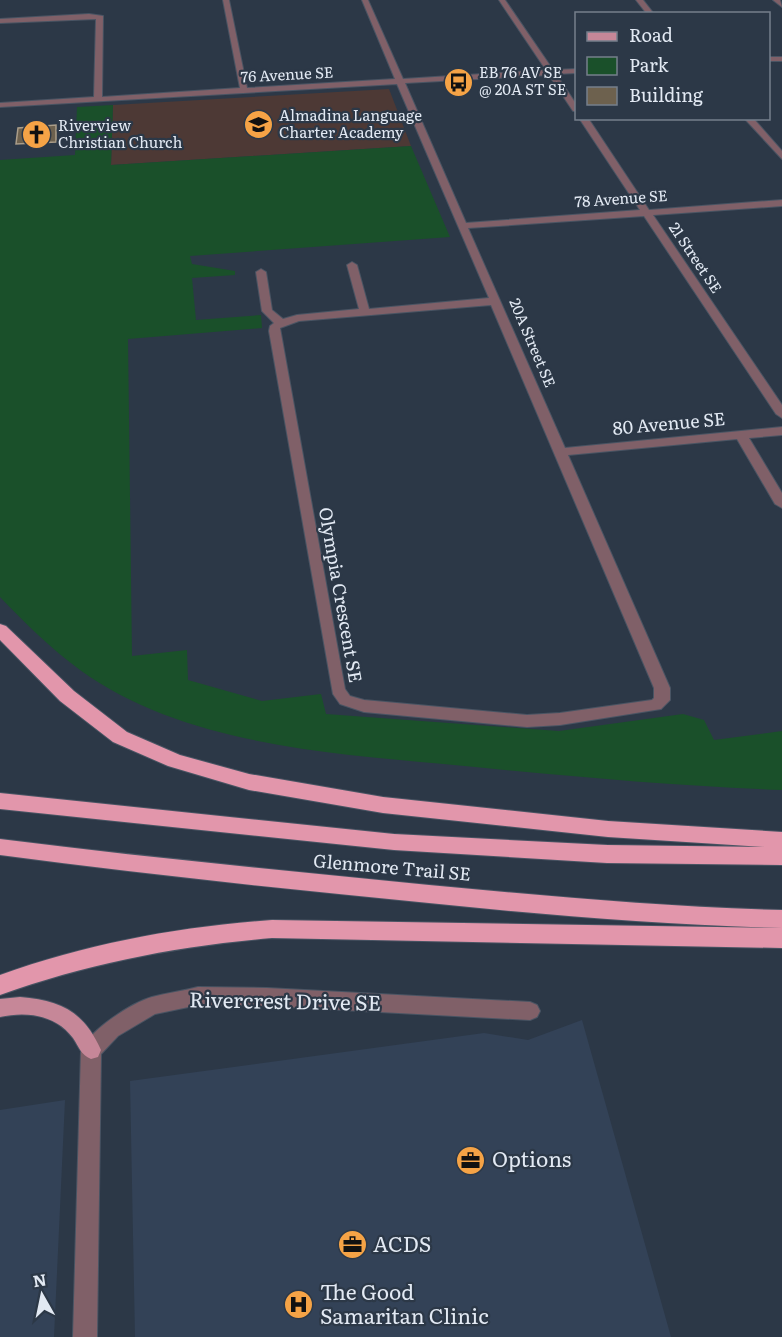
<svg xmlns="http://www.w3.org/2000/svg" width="782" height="1337" font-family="Literata,serif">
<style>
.built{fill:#334257}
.education{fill:#4d3935}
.green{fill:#1a502a}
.building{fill:#6d614e;stroke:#aa9d89;stroke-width:1.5}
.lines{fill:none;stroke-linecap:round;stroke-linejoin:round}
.minor-casing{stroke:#495463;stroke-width:2}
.major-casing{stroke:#495463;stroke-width:2}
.highway-casing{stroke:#495463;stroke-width:2}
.minor{fill:#806068;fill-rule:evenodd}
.major{fill:#c68798;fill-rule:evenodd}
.highway{fill:#e296ab;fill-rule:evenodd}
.labels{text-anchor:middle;stroke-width:4.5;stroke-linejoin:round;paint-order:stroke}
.far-poi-label{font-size:15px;fill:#e2e9f3;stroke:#2c3847;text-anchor:start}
.far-street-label{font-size:15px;fill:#e2e9f3;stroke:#2c3847}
.street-label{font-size:18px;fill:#e2e9f3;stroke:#2c3847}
.near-street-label{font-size:21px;fill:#e2e9f3;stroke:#2c3847}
.near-poi-label{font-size:21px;fill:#e2e9f3;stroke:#2c3847;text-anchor:start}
</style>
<rect width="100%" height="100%" fill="#2c3847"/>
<!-- built -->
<g class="built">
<path d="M 582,1020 L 671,1337 L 135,1337 L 130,1081 L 484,1033 L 528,1040 Z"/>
<path d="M 65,1100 L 54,1337 L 0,1337 L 0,1110 Z"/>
</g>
<!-- education -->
<path class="education" d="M 389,89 L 411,146 L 111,165 L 113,105 Z"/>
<!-- green -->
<path class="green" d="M 113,105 L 111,165 L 411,146 L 450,237 L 190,256 L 192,264 L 235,271 L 235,275 L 192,278 L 196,320 L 261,315 L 262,328 L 128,339 L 132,656 L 187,650 L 188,680 L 262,701 L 321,694 L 326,714 L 559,731 L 683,714 L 704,720 L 714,740 L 782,731 L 782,790 C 679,786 577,777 475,767 C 346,754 189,749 80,670 C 50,648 25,623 0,597 L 0,160 L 75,155 L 77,107 Z"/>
<!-- building -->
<path class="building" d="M 56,125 L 56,142 L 16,144 L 18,128 Z"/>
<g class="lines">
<defs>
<g id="minor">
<path d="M 223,0 L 229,0 L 247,88 L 395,79 L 362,0 L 368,0 L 403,79 L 546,70 L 499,0 L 505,0 L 553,70 L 576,69 L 576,73 L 556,74 L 576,104 L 576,111 L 573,111 L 549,75 L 405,83 L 466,223 L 640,210 L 579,118 L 588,118 L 649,210 L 782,200 L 782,206 L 653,215 L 782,405 L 782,418 L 776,414 L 644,216 L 468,228 L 565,448 L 782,427 L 782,435 L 749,438 L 782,493 L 782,508 L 775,504 L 737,439 L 568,455 L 670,688 L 670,700 L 661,709 L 560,725 L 527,727 L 364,712 L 340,704 L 333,694 L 269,331 L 270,326 L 274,323 L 262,311 L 256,272 L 261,269 L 266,272 L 272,310 L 283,319 L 297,315 L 359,309 L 347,265 L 352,262 L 357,265 L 369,309 L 489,298 L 397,84 L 0,107 L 0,103 L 94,97 L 96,19 L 0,23 L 0,19 L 89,14 L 103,16 L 102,97 L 240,88 ZM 491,305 L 654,688 L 654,698 L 652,700 L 560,713 L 527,715 L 364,700 L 350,696 L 345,689 L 280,328 L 299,321 Z"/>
<path d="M 636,0 L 643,0 L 654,14 L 647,14 Z"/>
<path d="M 773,0 L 780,0 L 782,7 Z"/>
<rect x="768" y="57" width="14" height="4"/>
<path d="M 744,118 L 753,118 L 782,151 L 782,159 Z"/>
<path d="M 198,987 L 267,988 L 530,1002 L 537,1005 L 540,1011 L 537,1017 L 530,1020 L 267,1006 L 198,1005 L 155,1014 L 118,1036 L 101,1054 L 97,1337 L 73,1337 L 81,1050 C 90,1030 131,1003 152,997 C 167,993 183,991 198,987 Z"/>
</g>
<path id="major" d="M 20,997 C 61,1000 84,1012 101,1050 L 98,1057 L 91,1059 C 81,1055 79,1047 73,1038 C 56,1015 27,1011 0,1017 L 0,999 Z"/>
<g id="highway">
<path d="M 0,624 L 6,626 L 74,691 L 127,732 L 180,755 L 249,774 L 383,797 L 608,821 L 782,832 L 782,865 L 607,863 L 394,850 L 0,809 L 0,793 L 394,834 L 607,845 L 764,847 L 608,837 L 383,813 L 249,790 L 168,766 L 113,742 L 60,701 L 0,640 Z"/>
<path d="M 0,839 C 143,857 286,871 429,885 C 546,896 664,907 782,910 L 782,928 C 664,925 546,915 429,903 C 286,889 143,874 0,855 Z"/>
<path d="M 272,920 L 782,928 L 782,948 L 272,938 C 178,946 89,963 0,995 L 0,975 C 89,943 178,927 272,920 Z"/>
</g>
</defs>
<!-- minor casing -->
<use href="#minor" class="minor-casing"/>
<!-- major casing -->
<use href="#major" class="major-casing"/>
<!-- highway casing -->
<use href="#highway" class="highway-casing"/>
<!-- minor -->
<use href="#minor" class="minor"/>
<!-- major -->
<use href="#major" class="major"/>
<!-- highway -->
<use href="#highway" class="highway"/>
</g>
<!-- icons -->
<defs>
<symbol id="bus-disc" viewBox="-11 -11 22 22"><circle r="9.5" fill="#f5a346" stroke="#2c3847"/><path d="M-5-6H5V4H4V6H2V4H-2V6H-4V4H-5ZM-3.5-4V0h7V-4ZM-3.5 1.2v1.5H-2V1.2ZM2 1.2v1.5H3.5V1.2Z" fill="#111"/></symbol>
<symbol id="school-disc" viewBox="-11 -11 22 22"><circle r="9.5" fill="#f5a346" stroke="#2c3847"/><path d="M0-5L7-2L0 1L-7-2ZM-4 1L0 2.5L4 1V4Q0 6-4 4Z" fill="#111"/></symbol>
<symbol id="church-disc" viewBox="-11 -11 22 22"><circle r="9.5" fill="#f5a346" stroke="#2c3847"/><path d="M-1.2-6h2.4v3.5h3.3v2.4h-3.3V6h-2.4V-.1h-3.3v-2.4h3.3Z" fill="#111"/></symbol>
<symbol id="office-disc" viewBox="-11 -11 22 22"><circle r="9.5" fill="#f5a346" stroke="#2c3847"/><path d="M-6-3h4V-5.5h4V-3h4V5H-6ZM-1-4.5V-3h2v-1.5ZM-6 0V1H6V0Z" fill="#111"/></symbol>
<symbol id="hospital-disc" viewBox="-11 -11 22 22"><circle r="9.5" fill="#f5a346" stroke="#2c3847"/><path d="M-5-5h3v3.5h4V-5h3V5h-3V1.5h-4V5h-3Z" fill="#111"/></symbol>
</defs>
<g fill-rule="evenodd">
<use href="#bus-disc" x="442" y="66" width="33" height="33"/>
<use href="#school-disc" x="242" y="108" width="33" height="33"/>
<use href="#church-disc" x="20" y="118" width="33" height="33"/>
<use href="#office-disc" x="454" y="1144" width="33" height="33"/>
<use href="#office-disc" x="336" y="1228" width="33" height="33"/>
<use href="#hospital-disc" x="282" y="1288" width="33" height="33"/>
</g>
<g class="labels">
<!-- far-poi labels -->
<g class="far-poi-label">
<text x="479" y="78">EB 76 AV SE<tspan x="479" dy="17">@ 20A ST SE</tspan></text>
<text x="279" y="121">Almadina Language<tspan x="279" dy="17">Charter Academy</tspan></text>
<text x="58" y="131">Riverview<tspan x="58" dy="17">Christian Church</tspan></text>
</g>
<!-- far-street labels -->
<g class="far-street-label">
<text transform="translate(287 75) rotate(-3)" y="5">76 Avenue SE</text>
<text transform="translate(621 199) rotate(-4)" y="5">78 Avenue SE</text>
<text transform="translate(695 258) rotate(56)" y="5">21 Street SE</text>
<text transform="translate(532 343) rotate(67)" y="5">20A Street SE</text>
</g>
<!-- street labels -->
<g class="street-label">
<text transform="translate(669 424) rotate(-5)" y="6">80 Avenue SE</text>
<text transform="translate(340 595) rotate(80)" y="6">Olympia Crescent SE</text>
<text transform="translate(392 868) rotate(5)" y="6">Glenmore Trail SE</text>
</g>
<!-- near-street labels -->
<g class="near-street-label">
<text transform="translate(285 1002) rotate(1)" y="7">Rivercrest Drive SE</text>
</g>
<!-- near-poi labels -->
<g class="near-poi-label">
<text x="492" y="1167">Options</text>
<text x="373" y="1252">ACDS</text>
<text x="320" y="1300">The Good<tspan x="320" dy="24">Samaritan Clinic</tspan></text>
</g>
</g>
<!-- legend -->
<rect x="575" y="12" width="195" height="108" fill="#2c3847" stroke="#757f8c" stroke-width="1.5"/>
<rect x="587" y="32" width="30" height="9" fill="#c68798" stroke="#757f8c" stroke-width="1.5"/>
<text x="629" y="42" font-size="18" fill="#e2e9f3">Road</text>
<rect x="587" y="57" width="30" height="18" fill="#1a502a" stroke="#757f8c" stroke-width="1.5"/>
<text x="629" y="72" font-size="18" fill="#e2e9f3">Park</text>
<rect x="587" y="87" width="30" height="18" fill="#6d614e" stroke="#757f8c" stroke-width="1.5"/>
<text x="629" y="102" font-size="18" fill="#e2e9f3">Building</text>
<!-- north arrow -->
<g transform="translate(42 1295) rotate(351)" stroke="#2c3847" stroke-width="4.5" paint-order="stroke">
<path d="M0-4.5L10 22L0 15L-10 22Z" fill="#e2e9f3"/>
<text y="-9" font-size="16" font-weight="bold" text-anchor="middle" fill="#e2e9f3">N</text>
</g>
</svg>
